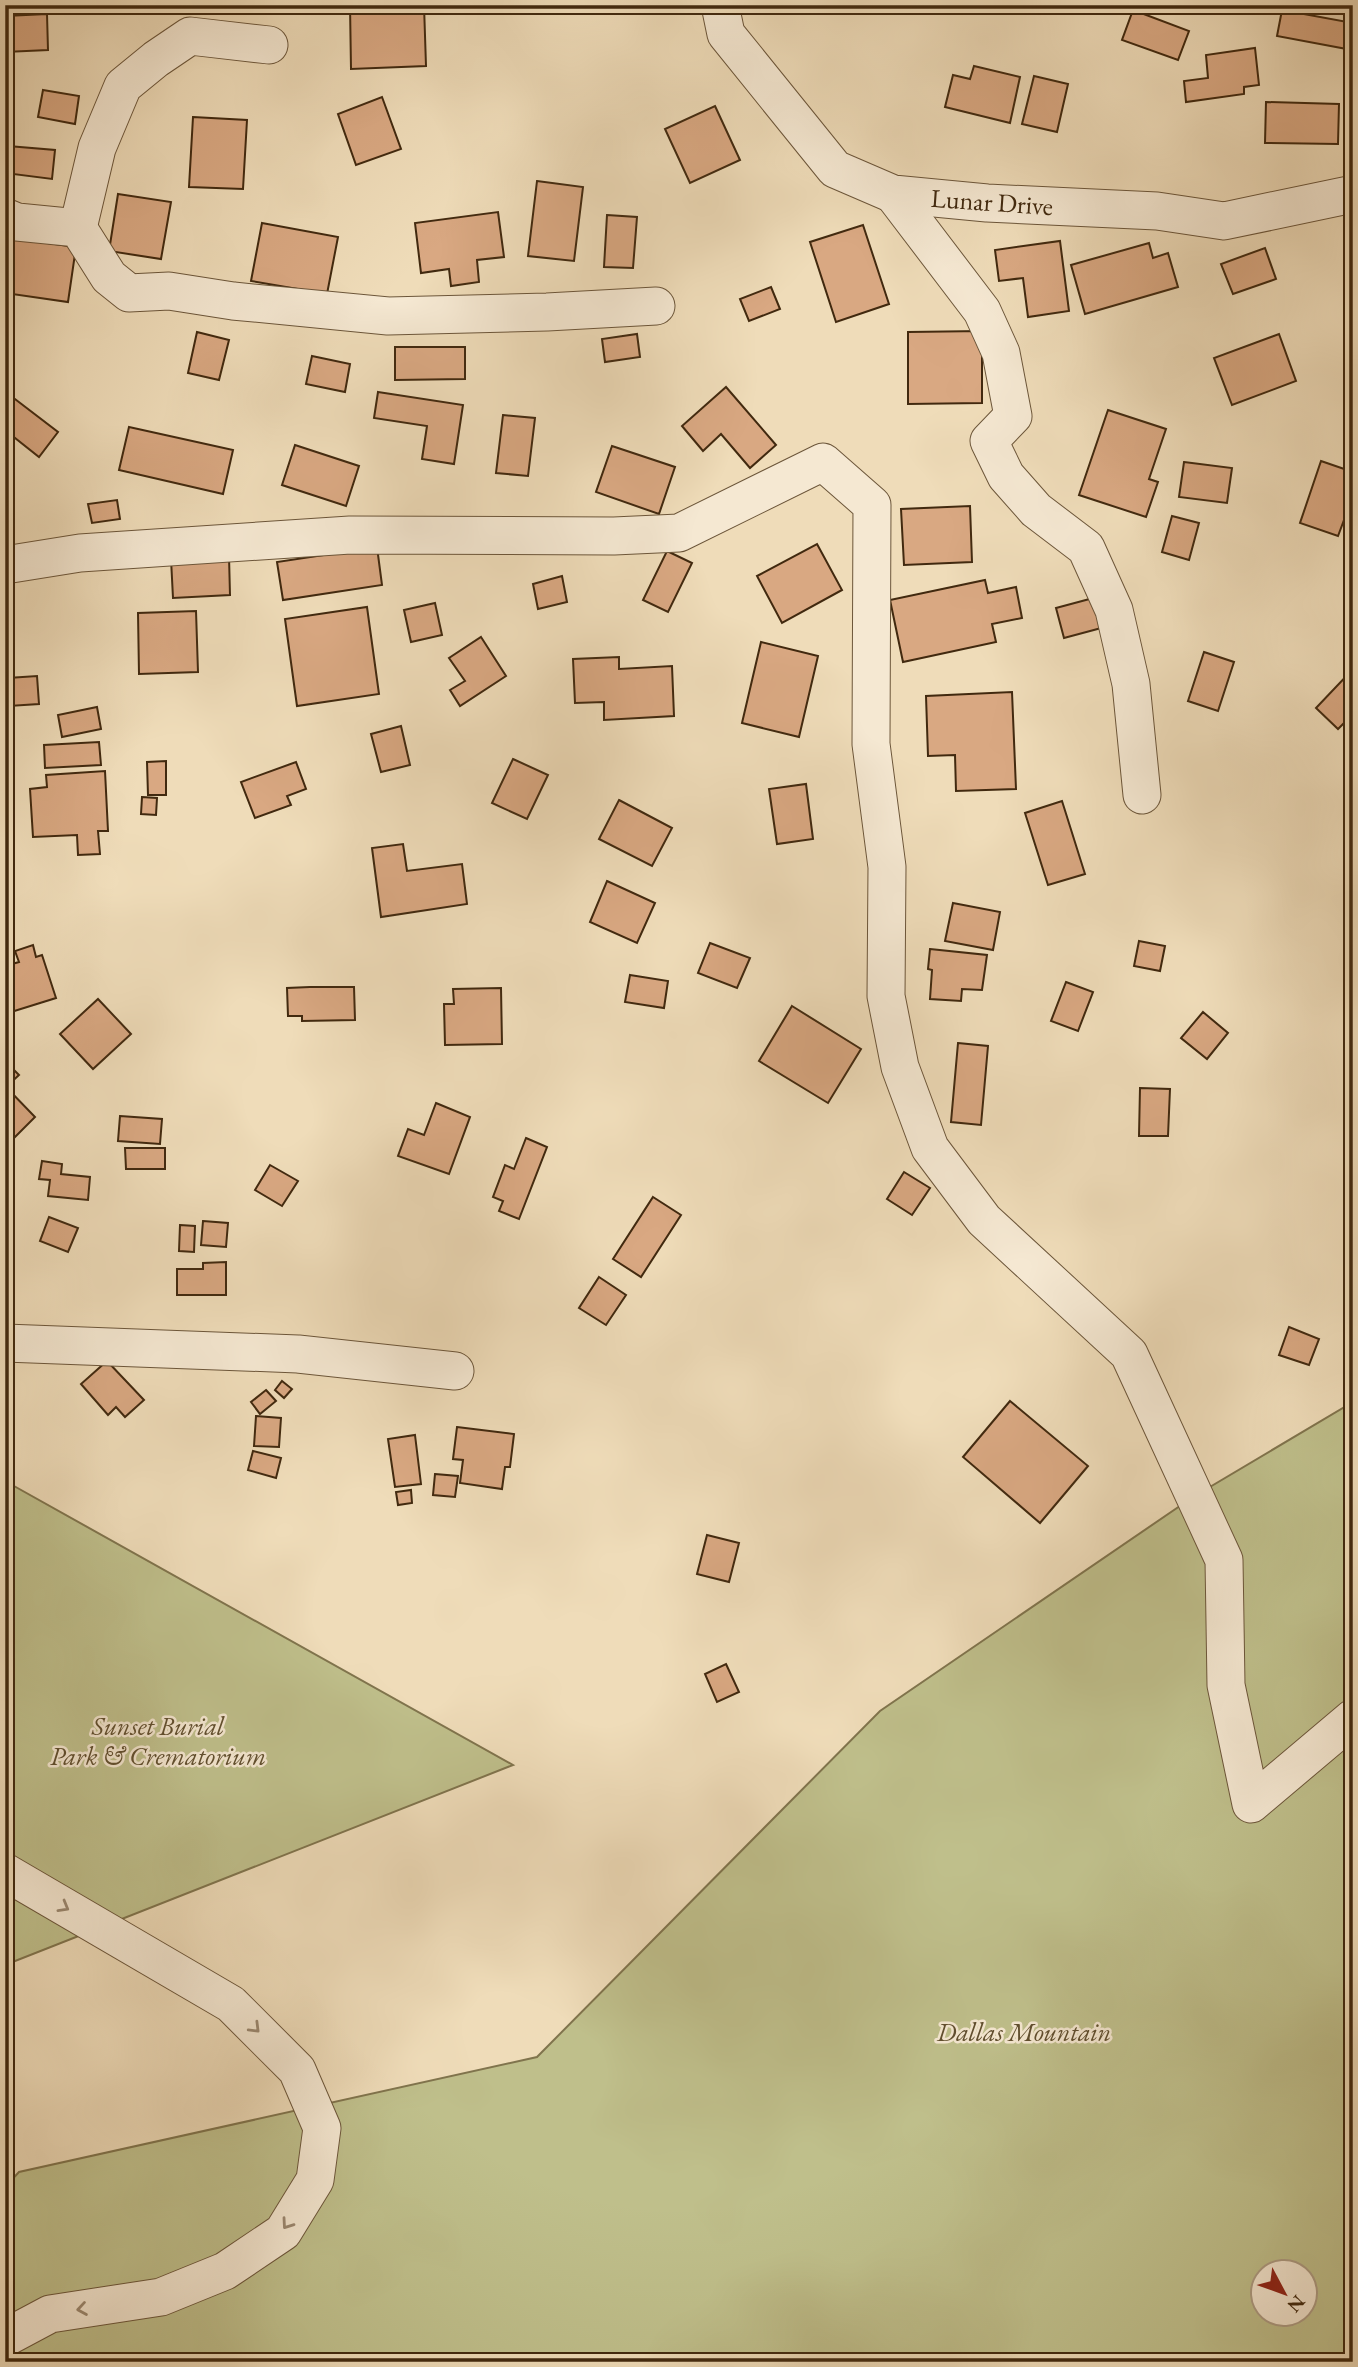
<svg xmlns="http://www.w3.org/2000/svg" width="1358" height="2367" font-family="'EB Garamond',serif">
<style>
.green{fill:#bfbf8b;stroke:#80744d;stroke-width:2;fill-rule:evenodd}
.building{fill:#d9a882;stroke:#41290f;stroke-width:2}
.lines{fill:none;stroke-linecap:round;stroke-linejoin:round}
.minor-casing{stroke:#6c563a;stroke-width:39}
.minor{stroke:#f5e8d2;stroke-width:37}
.oneway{stroke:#9b8870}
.labels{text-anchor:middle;stroke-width:5;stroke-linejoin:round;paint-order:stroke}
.street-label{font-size:26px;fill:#41290f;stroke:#f5e8d2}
.park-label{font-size:26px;font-style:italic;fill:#604e2e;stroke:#f5e8d2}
</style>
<rect width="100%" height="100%" fill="#efdcb9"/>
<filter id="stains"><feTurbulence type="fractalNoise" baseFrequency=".00286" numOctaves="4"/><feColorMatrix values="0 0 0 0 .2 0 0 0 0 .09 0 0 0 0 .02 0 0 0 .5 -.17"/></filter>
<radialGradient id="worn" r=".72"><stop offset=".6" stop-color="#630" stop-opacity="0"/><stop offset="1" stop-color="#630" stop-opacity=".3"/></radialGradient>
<!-- green -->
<g class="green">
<path d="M 1353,1402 L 1353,2362 L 5,2362 L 5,2187 L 19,2172 L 537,2057 L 880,1711 L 1193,1497 ZM 1264,2272 L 1306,2272 L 1306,2314 L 1264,2314 Z"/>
<path d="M 5,1481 L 513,1765 L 5,1965 Z"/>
</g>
<!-- building -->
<g class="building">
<path d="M 350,5 L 424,5 L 426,66 L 351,69 Z"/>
<path d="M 1133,10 L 1189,31 L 1178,60 L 1122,40 Z"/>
<path d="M 1282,10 L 1353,23 L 1352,50 L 1277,36 Z"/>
<path d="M 47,14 L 48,50 L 5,52 L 5,16 Z"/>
<path d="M 1255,48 L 1259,85 L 1244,87 L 1244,94 L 1186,102 L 1184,81 L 1208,78 L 1206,55 Z"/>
<path d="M 974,66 L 1020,77 L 1010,123 L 945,107 L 953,75 L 970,79 Z"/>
<path d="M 1034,76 L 1068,84 L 1057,132 L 1022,124 Z"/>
<path d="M 43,90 L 79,96 L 75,124 L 38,117 Z"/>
<path d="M 382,97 L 401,149 L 356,165 L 338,114 Z"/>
<path d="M 1266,102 L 1339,104 L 1338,144 L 1265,143 Z"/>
<path d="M 715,106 L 740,160 L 690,183 L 665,129 Z"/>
<path d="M 193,117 L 247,120 L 243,189 L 189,187 Z"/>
<path d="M 8,146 L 55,150 L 52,179 L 5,173 Z"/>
<path d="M 537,181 L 583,187 L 574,261 L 528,256 Z"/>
<path d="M 118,194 L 171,202 L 161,259 L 109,251 Z"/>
<path d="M 498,212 L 504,257 L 477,260 L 479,282 L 451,286 L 449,269 L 421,273 L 415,223 Z"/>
<path d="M 607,215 L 637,217 L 633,268 L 604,267 Z"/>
<path d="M 262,223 L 338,237 L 327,294 L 251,281 Z"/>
<path d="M 863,225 L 889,304 L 836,322 L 810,242 Z"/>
<path d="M 12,238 L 76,247 L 68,302 L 5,293 Z"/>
<path d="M 1060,241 L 1069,311 L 1028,317 L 1023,278 L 999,281 L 995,250 Z"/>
<path d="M 1149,243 L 1153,258 L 1168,253 L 1178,287 L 1085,314 L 1071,265 Z"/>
<path d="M 1265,248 L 1276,279 L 1233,294 L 1221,264 Z"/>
<path d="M 771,287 L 780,309 L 749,321 L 740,299 Z"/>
<path d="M 982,331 L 982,403 L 908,404 L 908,332 Z"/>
<path d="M 197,332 L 229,340 L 219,380 L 188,373 Z"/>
<path d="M 637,334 L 640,357 L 605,362 L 602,339 Z"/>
<path d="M 1279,334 L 1296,381 L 1232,405 L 1214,358 Z"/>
<path d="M 395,347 L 465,347 L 465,379 L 395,380 Z"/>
<path d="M 312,356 L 350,364 L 345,392 L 306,384 Z"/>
<path d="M 726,387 L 776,445 L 750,468 L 721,434 L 703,451 L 682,426 Z"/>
<path d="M 378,392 L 463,405 L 454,464 L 422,459 L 427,426 L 374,418 Z"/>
<path d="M 11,396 L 58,432 L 39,457 L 5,430 L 5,403 Z"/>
<path d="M 1108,410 L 1166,429 L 1149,479 L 1158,482 L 1146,517 L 1079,495 Z"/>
<path d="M 503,415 L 535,418 L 528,476 L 496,473 Z"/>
<path d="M 129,427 L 233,450 L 223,494 L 119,470 Z"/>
<path d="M 295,445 L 359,466 L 346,506 L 282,485 Z"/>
<path d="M 612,446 L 675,467 L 659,514 L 596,492 Z"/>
<path d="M 1321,461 L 1353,472 L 1353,496 L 1338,536 L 1300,523 Z"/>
<path d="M 1184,462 L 1232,468 L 1227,503 L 1179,497 Z"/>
<path d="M 117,500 L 120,519 L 92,523 L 88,504 Z"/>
<path d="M 970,506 L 972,562 L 904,565 L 901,509 Z"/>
<path d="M 1172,516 L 1199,523 L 1189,560 L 1162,552 Z"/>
<path d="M 817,544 L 842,590 L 782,623 L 757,576 Z"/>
<path d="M 377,547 L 382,585 L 283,600 L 277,562 Z"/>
<path d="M 667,551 L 692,563 L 668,612 L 643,600 Z"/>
<path d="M 229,556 L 230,595 L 173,598 L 171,559 Z"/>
<path d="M 562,576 L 567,602 L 538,609 L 533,584 Z"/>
<path d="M 985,580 L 988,593 L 1016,587 L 1022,618 L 992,624 L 996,642 L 903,662 L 890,600 Z"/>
<path d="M 1097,597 L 1105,627 L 1064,638 L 1056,608 Z"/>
<path d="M 435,603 L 442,635 L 411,642 L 404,610 Z"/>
<path d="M 367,607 L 379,694 L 297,706 L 285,619 Z"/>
<path d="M 196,611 L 198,672 L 139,674 L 138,613 Z"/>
<path d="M 481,637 L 506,676 L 460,706 L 450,690 L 465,681 L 449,658 Z"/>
<path d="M 761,642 L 818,656 L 799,737 L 742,723 Z"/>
<path d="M 1204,652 L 1234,662 L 1218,711 L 1188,701 Z"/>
<path d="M 619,657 L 619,669 L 672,666 L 674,716 L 604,720 L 604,702 L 575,703 L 573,659 Z"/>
<path d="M 1353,669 L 1353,714 L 1338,729 L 1316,708 Z"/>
<path d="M 37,676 L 39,704 L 9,706 L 8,678 Z"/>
<path d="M 1012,692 L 1016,789 L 956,791 L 955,755 L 928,756 L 926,696 Z"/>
<path d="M 97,707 L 101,729 L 62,737 L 58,715 Z"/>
<path d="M 401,726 L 410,765 L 381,772 L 371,734 Z"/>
<path d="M 99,742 L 101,765 L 45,768 L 44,745 Z"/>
<path d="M 513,759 L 548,775 L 527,819 L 492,803 Z"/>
<path d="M 166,761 L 166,795 L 148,795 L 147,762 Z"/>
<path d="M 296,762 L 306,789 L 287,796 L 291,805 L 255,818 L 241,782 Z"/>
<path d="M 105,771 L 108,831 L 98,831 L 100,854 L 78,855 L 77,835 L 33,837 L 30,789 L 47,787 L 46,775 Z"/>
<path d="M 806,784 L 813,839 L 777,844 L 769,789 Z"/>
<path d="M 142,797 L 157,798 L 156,815 L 141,814 Z"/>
<path d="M 619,800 L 672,828 L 652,866 L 599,839 Z"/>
<path d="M 1062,801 L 1085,874 L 1048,885 L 1025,813 Z"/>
<path d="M 403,844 L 407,871 L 462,864 L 467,904 L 381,917 L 372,848 Z"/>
<path d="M 607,881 L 655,903 L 637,943 L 590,922 Z"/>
<path d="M 953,903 L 1000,912 L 993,950 L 945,941 Z"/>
<path d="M 1139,941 L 1165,946 L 1160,971 L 1134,966 Z"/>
<path d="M 710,943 L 750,958 L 737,988 L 698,973 Z"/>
<path d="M 33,945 L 36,957 L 42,955 L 56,998 L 8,1013 L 5,1003 L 5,966 L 19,962 L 15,951 Z"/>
<path d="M 930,949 L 987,955 L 982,990 L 962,989 L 961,1001 L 930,999 L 932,970 L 928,969 Z"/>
<path d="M 630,975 L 668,981 L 664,1008 L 625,1002 Z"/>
<path d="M 1066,982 L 1093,992 L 1078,1031 L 1051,1021 Z"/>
<path d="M 310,987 L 354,987 L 355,1020 L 302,1021 L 302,1016 L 288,1016 L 287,988 Z"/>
<path d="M 501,988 L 502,1044 L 445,1045 L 444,1004 L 454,1004 L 453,989 Z"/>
<path d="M 98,999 L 131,1034 L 93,1069 L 60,1034 Z"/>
<path d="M 792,1006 L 861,1049 L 828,1103 L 759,1061 Z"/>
<path d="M 1203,1012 L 1228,1033 L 1207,1059 L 1181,1038 Z"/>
<path d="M 958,1043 L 988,1046 L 981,1125 L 951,1122 Z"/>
<path d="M 5,1061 L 19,1075 L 6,1087 L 35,1117 L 5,1147 Z"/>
<path d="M 1140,1088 L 1170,1089 L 1168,1136 L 1139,1136 Z"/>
<path d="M 436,1103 L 470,1117 L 449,1174 L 398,1156 L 408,1129 L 424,1135 Z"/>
<path d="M 120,1116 L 162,1119 L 160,1144 L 118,1141 Z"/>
<path d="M 526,1138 L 547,1147 L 519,1219 L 499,1211 L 503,1201 L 493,1197 L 505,1165 L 514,1169 Z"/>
<path d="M 125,1148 L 165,1148 L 165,1169 L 126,1169 Z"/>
<path d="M 42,1161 L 62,1164 L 61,1174 L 90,1177 L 88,1200 L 48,1196 L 50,1180 L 39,1179 Z"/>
<path d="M 270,1165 L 298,1181 L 282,1206 L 255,1190 Z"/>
<path d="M 904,1172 L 930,1188 L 912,1215 L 887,1199 Z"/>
<path d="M 653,1197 L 681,1215 L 641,1277 L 613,1259 Z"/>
<path d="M 49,1217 L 78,1228 L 68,1252 L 40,1241 Z"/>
<path d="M 203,1221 L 228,1223 L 226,1247 L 201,1245 Z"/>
<path d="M 180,1225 L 195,1226 L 194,1252 L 179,1251 Z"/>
<path d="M 226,1262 L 226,1295 L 177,1295 L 177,1269 L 203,1269 L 203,1263 Z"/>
<path d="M 599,1277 L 626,1295 L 606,1325 L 579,1308 Z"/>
<path d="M 1289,1327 L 1319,1339 L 1309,1365 L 1279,1355 Z"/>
<path d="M 107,1361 L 144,1400 L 125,1417 L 116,1407 L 108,1415 L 81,1384 Z"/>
<path d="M 282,1381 L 292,1389 L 284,1398 L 275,1390 Z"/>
<path d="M 266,1390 L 276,1401 L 260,1414 L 251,1402 Z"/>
<path d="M 1010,1401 L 1088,1466 L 1040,1523 L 963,1457 Z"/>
<path d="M 256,1416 L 281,1418 L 279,1447 L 254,1446 Z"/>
<path d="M 457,1427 L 514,1434 L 510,1467 L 505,1467 L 502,1489 L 460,1483 L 463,1460 L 453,1459 Z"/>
<path d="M 415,1435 L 421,1484 L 395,1487 L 388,1439 Z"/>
<path d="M 253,1451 L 281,1458 L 276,1478 L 248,1470 Z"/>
<path d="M 435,1474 L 458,1476 L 455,1497 L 433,1495 Z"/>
<path d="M 411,1490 L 412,1503 L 398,1505 L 396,1492 Z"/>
<path d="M 707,1535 L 739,1543 L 729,1582 L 697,1574 Z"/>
<path d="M 726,1664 L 739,1692 L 717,1702 L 705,1674 Z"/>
</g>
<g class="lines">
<defs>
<g id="minor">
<path d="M 720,5 L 726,34 L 835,169 L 893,194 L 987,203 L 1157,211 L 1224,221 L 1353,194"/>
<path d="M 893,194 L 982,311 L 1001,353 L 1013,416 L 989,441 L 1006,476 L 1036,510 L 1086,548 L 1114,610 L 1131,684 L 1142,795"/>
<path d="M 5,217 L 17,222 L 78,228 L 109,277 L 129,293 L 169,291 L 233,301 L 388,316 L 547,312 L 656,306"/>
<path d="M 78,228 L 97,148 L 123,86 L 156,59 L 190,36 L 269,45"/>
<path d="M 5,565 L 80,553 L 350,535 L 614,536 L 679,533 L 823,462 L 872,505 L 871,744 L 887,867 L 886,996 L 900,1067 L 930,1148 L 984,1220 L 1129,1354 L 1224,1560 L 1226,1685 L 1251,1804 L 1353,1718"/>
<path d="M 5,1343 L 298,1354 L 455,1371"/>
<path d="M 5,1872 L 231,2004 L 297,2070 L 322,2128 L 315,2180 L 283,2232 L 225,2271 L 161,2297 L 50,2314 L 5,2338"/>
</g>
</defs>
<!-- minor casing -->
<use href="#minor" class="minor-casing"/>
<!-- minor -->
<use href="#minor" class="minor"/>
</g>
<!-- one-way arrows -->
<defs><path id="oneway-chevron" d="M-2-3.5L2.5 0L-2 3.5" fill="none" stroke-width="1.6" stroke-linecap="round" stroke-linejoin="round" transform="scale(1.75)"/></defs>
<g class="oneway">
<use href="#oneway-chevron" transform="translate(64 1907) rotate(30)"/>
<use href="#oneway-chevron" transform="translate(255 2028) rotate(45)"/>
<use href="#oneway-chevron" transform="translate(287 2224) rotate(125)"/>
<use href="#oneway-chevron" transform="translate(82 2309) rotate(171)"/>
</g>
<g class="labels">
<!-- street labels -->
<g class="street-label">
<text transform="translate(992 202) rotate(4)" y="9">Lunar Drive</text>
</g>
<!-- park labels -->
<g class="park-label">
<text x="158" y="1735">Sunset Burial<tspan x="158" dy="30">Park &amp; Crematorium</tspan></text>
<text x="1024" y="2041">Dallas Mountain</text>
</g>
</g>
<!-- margin -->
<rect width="1358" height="2367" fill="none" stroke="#efdcb9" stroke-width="28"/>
<rect x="7" y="7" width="1344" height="2353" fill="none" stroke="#41290f" stroke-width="3.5"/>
<rect x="14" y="14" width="1330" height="2339" fill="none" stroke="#41290f" stroke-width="2"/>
<!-- north arrow -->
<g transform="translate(1284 2293) rotate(131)"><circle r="33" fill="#f5e8d2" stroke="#ad9c84" stroke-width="2"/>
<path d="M0-5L12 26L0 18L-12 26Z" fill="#8f2418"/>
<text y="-10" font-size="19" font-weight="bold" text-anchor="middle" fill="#41290f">N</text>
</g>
<rect width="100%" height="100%" filter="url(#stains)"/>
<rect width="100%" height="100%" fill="url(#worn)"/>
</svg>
